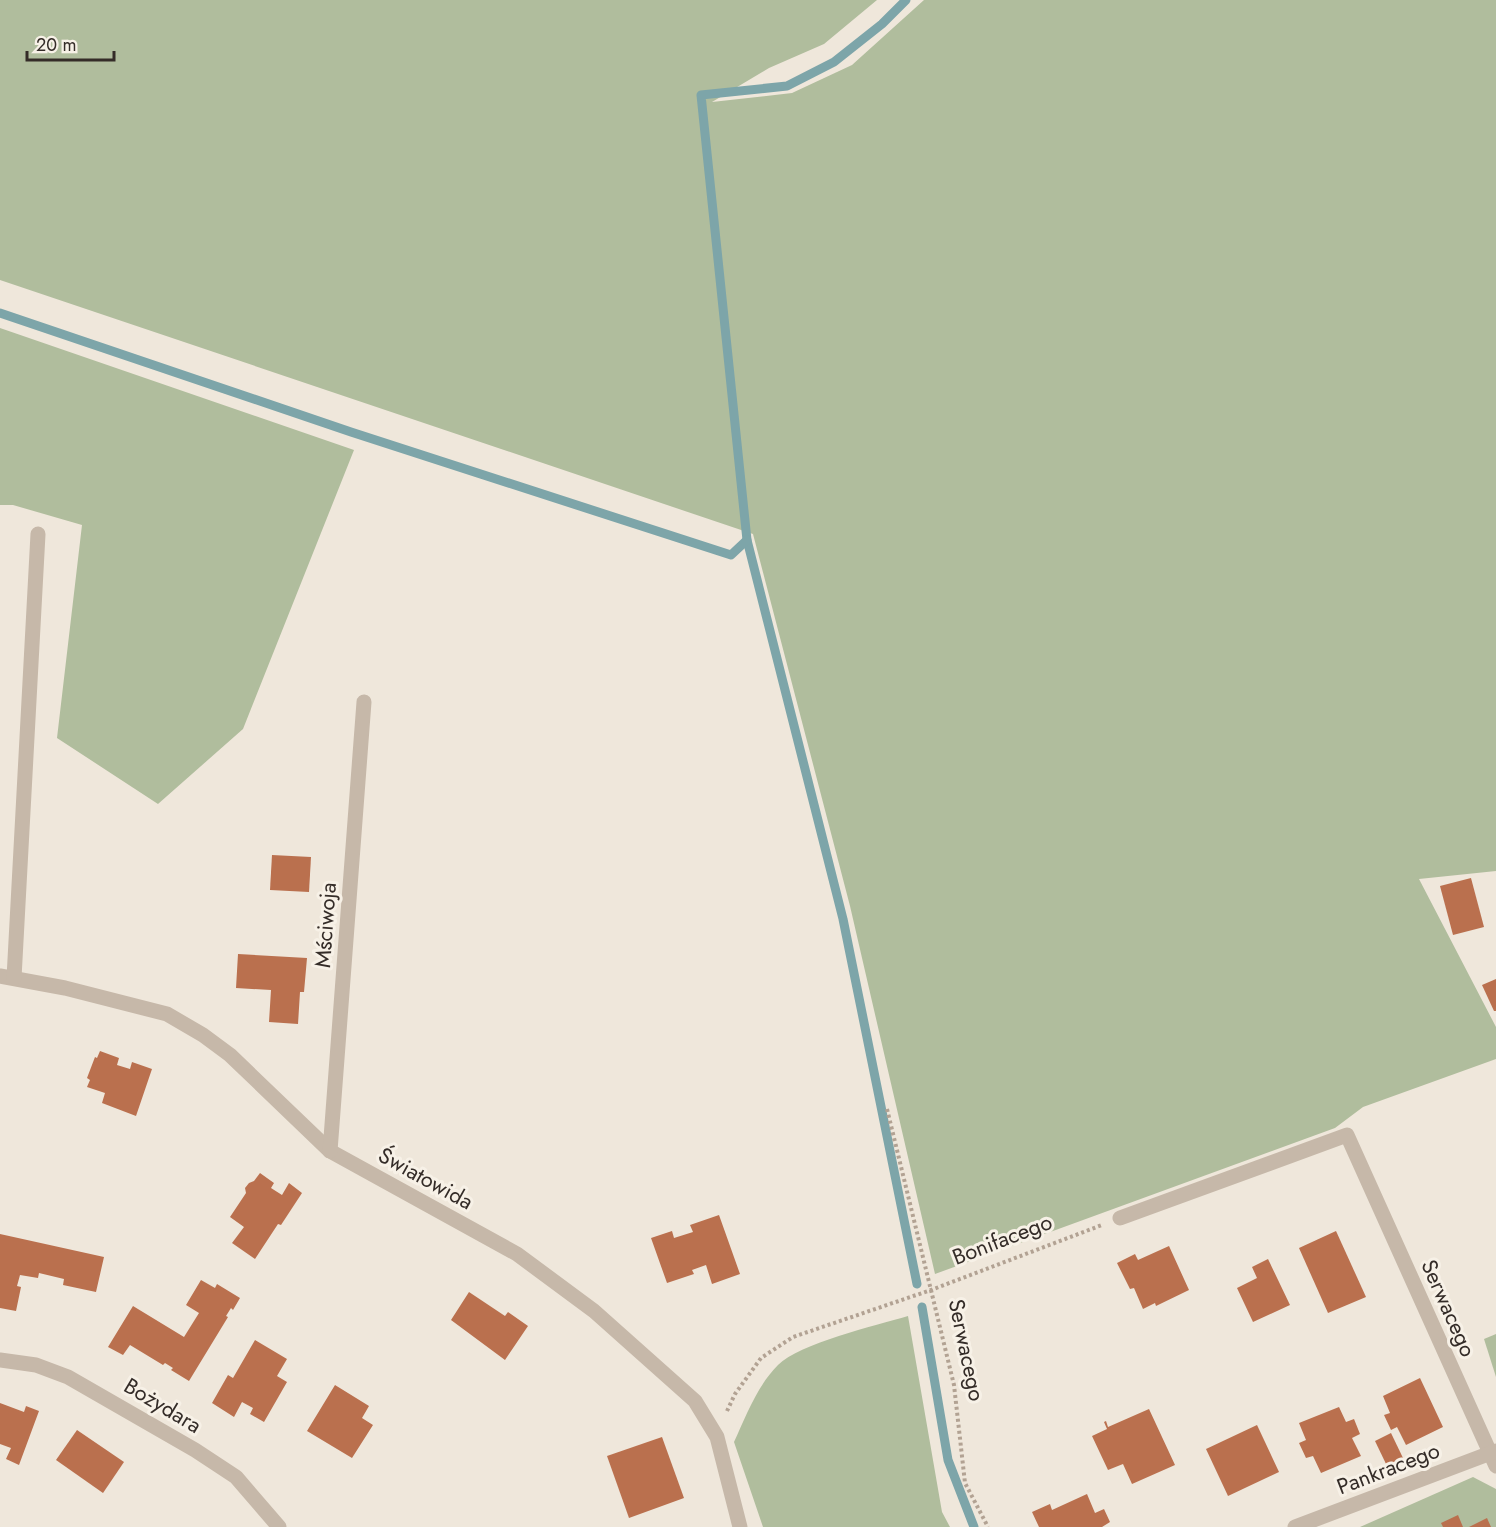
<svg xmlns="http://www.w3.org/2000/svg" width="1496" height="1527" font-family="Jost,sans-serif">
<style>
.green{fill:#b0bd9d}
.lines{fill:none;stroke-linecap:round;stroke-linejoin:round}
.stream{stroke:#7da5a9;stroke-width:9}
.building{fill:#ba704e}
.path{stroke:#b2a293;stroke-width:4;stroke-dasharray:3 3;stroke-linecap:butt}
.minor{stroke:#c6b8a9;stroke-width:15}
.labels{text-anchor:middle;stroke-width:6;stroke-linejoin:round;paint-order:stroke}
.street-label{font-size:22px;fill:#342c28;stroke:#f7f1e7}
</style>
<rect width="100%" height="100%" fill="#efe7db"/>
<!-- green -->
<g class="green">
<path d="M 0,0 L 877,0 L 824,44 L 769,68 L 712,102 L 792,93 L 852,65 L 924,0 L 1496,0 L 1496,871 L 1419,879 L 1496,1027 L 1496,1059 L 1363,1107 L 1335,1128 L 935,1274 L 850,906 L 753,534 L 0,280 Z"/>
<path d="M 0,328 L 354,450 L 243,729 L 158,804 L 57,738 L 82,525 L 13,505 L 0,505 Z"/>
<path d="M 908,1316 L 942,1512 L 950,1527 L 763,1527 L 734,1442 C 746,1416 757,1386 778,1365 C 800,1343 875,1326 908,1316 Z"/>
<path d="M 1496,1334 L 1496,1377 L 1484,1339 Z"/>
<path d="M 1473,1477 L 1496,1489 L 1496,1527 L 1360,1527 Z"/>
</g>
<g class="lines">
<!-- stream -->
<g class="stream">
<path d="M 906,0 L 882,24 L 834,62 L 787,86 L 701,95 L 747,540 L 843,919 L 917,1284"/>
<path d="M 0,313 L 351,432 L 731,555 L 747,540"/>
<path d="M 922,1307 L 948,1460 L 974,1527"/>
</g>
</g>
<!-- building -->
<g class="building">
<path d="M 272,855 L 311,857 L 309,892 L 270,890 Z"/>
<path d="M 1471,878 L 1484,927 L 1453,935 L 1440,886 Z"/>
<path d="M 238,954 L 307,958 L 304,992 L 300,992 L 298,1024 L 269,1022 L 271,990 L 236,988 Z"/>
<path d="M 1496,979 L 1496,1011 L 1494,1011 L 1482,985 Z"/>
<path d="M 100,1051 L 119,1058 L 117,1065 L 130,1069 L 132,1062 L 152,1069 L 136,1116 L 102,1103 L 105,1093 L 87,1087 L 90,1080 L 87,1078 L 95,1057 L 97,1058 Z"/>
<path d="M 260,1173 L 274,1183 L 271,1188 L 282,1195 L 289,1183 L 302,1193 L 281,1225 L 278,1224 L 255,1259 L 232,1243 L 244,1227 L 230,1217 L 246,1193 L 245,1188 L 249,1183 L 254,1181 Z"/>
<path d="M 719,1215 L 740,1274 L 712,1284 L 706,1265 L 692,1270 L 694,1274 L 667,1283 L 651,1238 L 672,1231 L 674,1238 L 693,1232 L 690,1225 Z"/>
<path d="M 1336,1231 L 1366,1297 L 1328,1313 L 1299,1248 Z"/>
<path d="M 0,1234 L 104,1257 L 96,1292 L 63,1285 L 64,1279 L 39,1273 L 38,1278 L 20,1275 L 17,1286 L 21,1287 L 16,1311 L 0,1308 Z"/>
<path d="M 1169,1246 L 1189,1290 L 1156,1306 L 1155,1303 L 1143,1309 L 1134,1288 L 1130,1289 L 1117,1263 L 1135,1254 L 1138,1260 Z"/>
<path d="M 1268,1259 L 1290,1305 L 1253,1322 L 1237,1288 L 1257,1278 L 1252,1267 Z"/>
<path d="M 201,1280 L 215,1288 L 217,1284 L 240,1298 L 233,1310 L 231,1308 L 226,1316 L 228,1317 L 189,1381 L 171,1370 L 173,1368 L 165,1363 L 163,1365 L 130,1345 L 123,1355 L 108,1347 L 133,1306 L 184,1337 L 199,1313 L 186,1305 Z"/>
<path d="M 469,1292 L 505,1316 L 508,1312 L 528,1326 L 505,1360 L 451,1320 Z"/>
<path d="M 255,1340 L 287,1359 L 277,1376 L 287,1382 L 264,1422 L 250,1414 L 253,1408 L 242,1402 L 234,1417 L 212,1403 L 228,1375 L 233,1378 Z"/>
<path d="M 1420,1378 L 1443,1427 L 1406,1445 L 1397,1427 L 1391,1430 L 1384,1415 L 1390,1413 L 1383,1396 Z"/>
<path d="M 335,1385 L 369,1406 L 362,1418 L 373,1425 L 352,1458 L 307,1431 Z"/>
<path d="M 0,1403 L 24,1412 L 26,1406 L 39,1411 L 19,1465 L 6,1459 L 11,1448 L 0,1444 Z"/>
<path d="M 1339,1407 L 1346,1422 L 1354,1419 L 1360,1434 L 1352,1438 L 1361,1456 L 1321,1473 L 1313,1456 L 1306,1458 L 1299,1443 L 1306,1440 L 1299,1423 Z"/>
<path d="M 1149,1409 L 1175,1465 L 1132,1484 L 1123,1464 L 1108,1470 L 1092,1436 L 1107,1429 L 1104,1422 L 1106,1421 L 1108,1427 Z"/>
<path d="M 1257,1425 L 1279,1472 L 1228,1496 L 1206,1449 Z"/>
<path d="M 77,1430 L 124,1462 L 103,1493 L 56,1460 Z"/>
<path d="M 1391,1433 L 1403,1458 L 1387,1466 L 1375,1441 Z"/>
<path d="M 662,1437 L 684,1498 L 629,1518 L 607,1456 Z"/>
<path d="M 1087,1494 L 1095,1513 L 1104,1509 L 1110,1522 L 1102,1527 L 1039,1527 L 1032,1512 L 1050,1504 L 1052,1510 Z"/>
<path d="M 1458,1515 L 1463,1527 L 1443,1527 L 1441,1523 Z"/>
<path d="M 1487,1518 L 1491,1527 L 1469,1527 Z"/>
</g>
<g class="lines">
<!-- path -->
<g class="path">
<path d="M 887,1109 L 954,1385 L 965,1483 L 988,1527"/>
<path d="M 727,1411 L 735,1394 L 761,1358 L 793,1337 L 931,1290 L 1102,1225"/>
</g>
<!-- minor -->
<g class="minor">
<path d="M 0,976 L 65,988 L 167,1014 L 203,1035 L 230,1055 L 330,1151 L 517,1254 L 594,1311 L 695,1401 L 717,1437 L 740,1527"/>
<path d="M 14,978 L 38,534"/>
<path d="M 330,1151 L 364,702"/>
<path d="M 1120,1218 L 1347,1135 L 1496,1466"/>
<path d="M 0,1360 L 36,1365 L 68,1377 L 195,1450 L 236,1477 L 279,1527"/>
<path d="M 1295,1527 L 1496,1451"/>
</g>
</g>
<g class="labels">
<!-- street labels -->
<g class="street-label">
<text transform="translate(325 925) rotate(-86)" y="8">Mściwoja</text>
<text transform="translate(426 1178) rotate(29)" y="8">Światowida</text>
<text transform="translate(1002 1239) rotate(-21)" y="8">Bonifacego</text>
<text transform="translate(1449 1308) rotate(66)" y="8">Serwacego</text>
<text transform="translate(967 1350) rotate(78)" y="8">Serwacego</text>
<text transform="translate(163 1405) rotate(31)" y="8">Bożydara</text>
<text transform="translate(1388 1468) rotate(-21)" y="8">Pankracego</text>
</g>
</g>
<!-- scale -->
<path d="M27 51v9h87v-9" fill="none" stroke="#342c28" stroke-width="3"/>
<text x="36" y="51" font-size="18" fill="#342c28" stroke="#f7f1e7" stroke-width="4.5" paint-order="stroke">20 m</text>
</svg>
